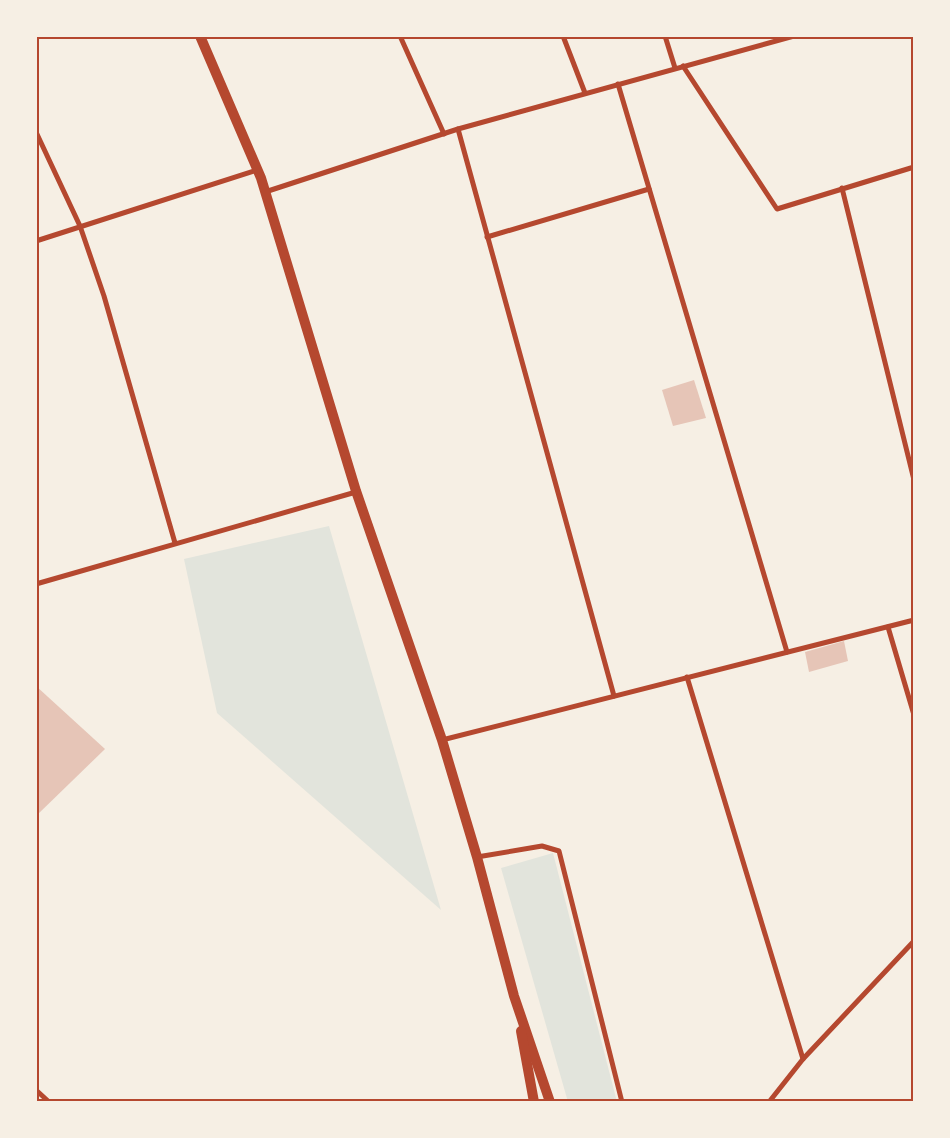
<svg xmlns="http://www.w3.org/2000/svg" width="950" height="1138" font-family="'Roboto Condensed',sans-serif">
<style>
.green{fill:#e2e4dc}
.building{fill:#e6c5b7}
.lines{fill:none;stroke-linecap:round;stroke-linejoin:round}
.minor{stroke:#b5482f;stroke-width:5}
.secondary{stroke:#b5482f;stroke-width:10}
.neatline{fill:none;stroke:#b5482f;stroke-width:2}
</style>
<rect width="100%" height="100%" fill="#f6efe4"/>
<!-- green -->
<g class="green">
<path d="M 329,526 L 441,910 L 217,713 L 184,559 Z"/>
<path d="M 553,853 L 617,1102 L 568,1102 L 501,868 Z"/>
</g>
<!-- building -->
<g class="building">
<path d="M 694,380 L 706,418 L 673,426 L 662,390 Z"/>
<path d="M 844,641 L 848,661 L 809,672 L 805,652 Z"/>
<path d="M 36,686 L 105,749 L 36,816 Z"/>
</g>
<g class="lines">
<!-- minor -->
<g class="minor">
<path d="M 400,36 L 444,134"/>
<path d="M 563,36 L 585,93"/>
<path d="M 665,36 L 675,68"/>
<path d="M 683,66 L 777,209 L 914,167"/>
<path d="M 618,84 L 787,652"/>
<path d="M 458,129 L 614,696"/>
<path d="M 36,132 L 80,226 L 104,296 L 175,543"/>
<path d="M 842,188 L 914,480"/>
<path d="M 265,192 L 458,129 L 794,36"/>
<path d="M 487,237 L 649,189"/>
<path d="M 36,241 L 257,170"/>
<path d="M 36,584 L 356,492"/>
<path d="M 888,627 L 914,715"/>
<path d="M 687,677 L 803,1059"/>
<path d="M 442,740 L 914,620"/>
<path d="M 477,857 L 542,846 L 559,851 L 622,1102"/>
<path d="M 36,1090 L 49,1102"/>
<path d="M 769,1102 L 803,1059 L 914,941"/>
</g>
<!-- secondary -->
<g class="secondary">
<path d="M 200,36 L 261,178 L 356,491 L 442,740 L 477,857 L 514,996 L 550,1102"/>
<path d="M 521,1031 L 534,1102"/>
</g>
</g>
<!-- border -->
<rect width="950" height="1138" fill="none" stroke="#f6efe4" stroke-width="75"/>
<rect x="38" y="38" width="874" height="1062" class="neatline"/>
</svg>
